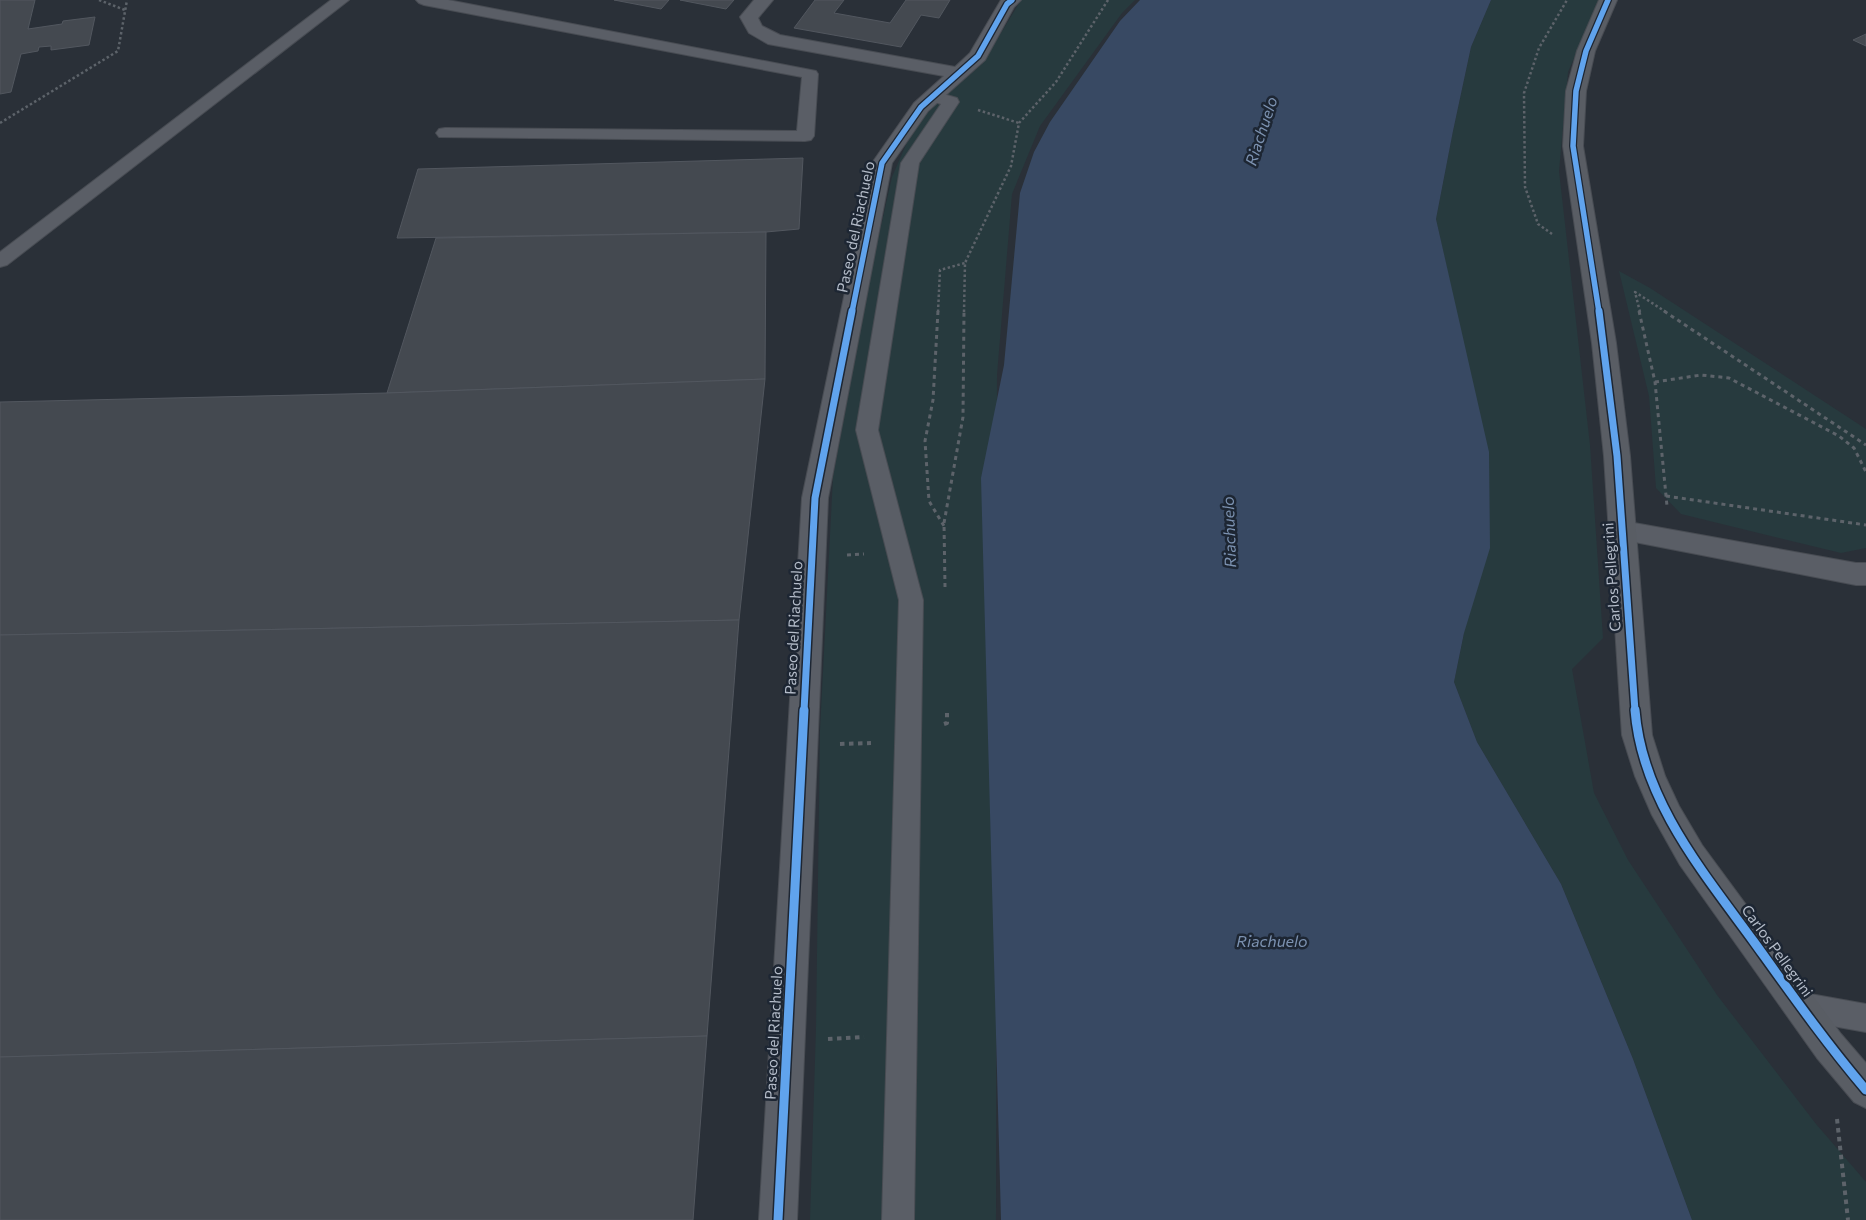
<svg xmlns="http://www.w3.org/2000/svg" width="1866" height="1220" font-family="Commissioner,sans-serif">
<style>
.green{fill:#273a3e}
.water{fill:#384963}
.building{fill:#444950;stroke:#52575f}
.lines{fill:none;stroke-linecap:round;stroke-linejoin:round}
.lane-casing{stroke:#484c53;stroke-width:2}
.street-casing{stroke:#484c53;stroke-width:2}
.secondary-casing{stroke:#484c53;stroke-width:2}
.path-far2{stroke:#5d636a;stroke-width:2.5;stroke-dasharray:2.5 2.5;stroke-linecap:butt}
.path-far1{stroke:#5d636a;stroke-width:3;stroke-dasharray:4 4;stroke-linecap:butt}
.path{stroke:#5d636a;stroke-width:4;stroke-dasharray:4.5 4.5;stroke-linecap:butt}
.lane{fill:#5a5e66;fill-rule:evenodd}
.street{fill:#5a5e66;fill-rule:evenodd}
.secondary{fill:#595d64;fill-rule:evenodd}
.cycleway-far2-casing{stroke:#1d2633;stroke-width:8}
.cycleway-far1-casing{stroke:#1d2633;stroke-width:10}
.cycleway-casing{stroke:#1d2633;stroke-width:12}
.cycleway-far2{stroke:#60a3ed;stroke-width:5.5}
.cycleway-far1{stroke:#60a3ed;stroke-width:7}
.cycleway{stroke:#60a3ed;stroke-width:9}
.labels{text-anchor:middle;stroke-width:5;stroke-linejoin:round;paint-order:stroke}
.street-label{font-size:15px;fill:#b4bcc9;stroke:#1d2633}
.water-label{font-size:16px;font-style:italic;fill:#7c92b1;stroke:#1d2633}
</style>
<rect width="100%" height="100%" fill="#2a3038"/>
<!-- green -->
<g class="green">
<path d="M 1021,0 L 1135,0 L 1122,13 L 1040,126 L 1012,194 L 997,375 L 996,1220 L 810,1220 L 816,1028 L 820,730 L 833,477 L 873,262 L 892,177 L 908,140 L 930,109 L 982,64 Z"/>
<path d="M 1491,0 L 1599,0 L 1568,72 L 1559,171 L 1590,445 L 1603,638 L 1572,669 L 1594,793 L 1628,860 L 1717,995 L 1816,1124 L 1866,1182 L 1866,1220 L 1692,1220 L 1633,1059 L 1561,884 L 1477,742 L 1454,682 L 1464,633 L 1460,330 L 1436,219 L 1453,131 L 1471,47 Z"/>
<path d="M 1619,271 L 1650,288 L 1866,429 L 1866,548 L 1841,553 L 1681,514 L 1656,488 L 1649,396 Z"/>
</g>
<!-- water -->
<path class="water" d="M 1140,0 L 1491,0 L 1471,47 L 1453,131 L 1436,219 L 1489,452 L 1490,548 L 1464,633 L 1454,682 L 1477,742 L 1561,884 L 1633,1059 L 1692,1220 L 1001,1220 L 981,478 L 1004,365 L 1020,193 L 1034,152 L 1050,122 L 1120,21 Z"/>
<!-- building -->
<g class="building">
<path d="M 0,0 L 35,0 L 28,29 L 62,24 L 63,21 L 95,17 L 89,45 L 51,50 L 51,46 L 39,47 L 38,51 L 21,54 L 11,92 L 0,94 Z"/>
<path d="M 614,0 L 669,0 L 661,9 Z"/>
<path d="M 680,0 L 734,0 L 726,9 Z"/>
<path d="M 815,0 L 844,0 L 834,13 L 890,23 L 906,0 L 950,0 L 939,18 L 921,15 L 901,47 L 794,28 Z"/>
<path d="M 1866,34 L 1866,46 L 1853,40 Z"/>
<path d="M 803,158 L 799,229 L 766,232 L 397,238 L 418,169 Z"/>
<path d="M 766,232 L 765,379 L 387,393 L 436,238 Z"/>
<path d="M 765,379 L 739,620 L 0,635 L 0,402 L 387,393 Z"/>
<path d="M 739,620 L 707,1036 L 0,1057 L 0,635 Z"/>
<path d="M 707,1036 L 693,1220 L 0,1220 L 0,1057 Z"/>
</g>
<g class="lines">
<defs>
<g id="lane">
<path d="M 331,0 L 349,0 L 7,265 L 0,267 L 0,252 Z"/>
<path d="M 416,0 L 448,0 L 816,71 L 818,74 L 814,136 L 811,140 L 805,141 L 439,137 L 436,133 L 439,129 L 445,128 L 797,131 L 802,77 L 424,5 L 419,3 Z"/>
<path d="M 933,91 L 957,98 L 959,102 L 919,163 L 878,430 L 923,600 L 914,1220 L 882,1220 L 899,600 L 856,430 L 901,163 L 941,104 L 927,100 L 925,96 L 927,92 Z"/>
<path d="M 1799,992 L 1866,1004 L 1866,1032 L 1799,1020 L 1789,1016 L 1784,1006 L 1789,996 Z"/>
</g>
<g id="street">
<path d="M 754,0 L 773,0 L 758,18 L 762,26 L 780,35 L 955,67 L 970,53 L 1001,0 L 1021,0 L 1014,7 L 985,60 L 928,111 L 892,163 L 828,498 L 797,1220 L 759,1220 L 802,498 L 872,163 L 914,103 L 944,76 L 768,44 L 749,33 L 740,17 Z"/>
<path d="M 1623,521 L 1856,563 L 1866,563 L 1866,585 L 1856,585 L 1614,538 L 1610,531 L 1614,524 Z"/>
</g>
<path id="secondary" d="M 1599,0 L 1617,0 L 1595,51 L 1586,91 L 1583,146 L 1616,343 L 1630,456 L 1652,735 L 1665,776 L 1679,806 L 1702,845 L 1841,1034 L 1866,1063 L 1866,1108 L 1854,1102 L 1817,1058 L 1680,865 L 1652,815 L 1635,776 L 1622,735 L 1604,456 L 1592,343 L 1563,146 L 1566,91 L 1577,51 Z"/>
</defs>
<!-- lane casing -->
<use href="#lane" class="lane-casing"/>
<!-- street casing -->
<use href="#street" class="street-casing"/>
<!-- secondary casing -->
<use href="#secondary" class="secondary-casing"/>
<!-- path-far2 -->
<g class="path-far2">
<path d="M 99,0 L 125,10"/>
<path d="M 978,110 L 1019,123"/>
<path d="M 0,123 L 118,51 L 127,0"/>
<path d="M 1552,234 L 1538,224 L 1525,187 L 1524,93 L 1539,48 L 1567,0"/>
<path d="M 938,312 L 940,270 L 965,263"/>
<path d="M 964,312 L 965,263 L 1011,166 L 1019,123 L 1056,82 L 1108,0"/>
<path d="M 1640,312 L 1635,292 L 1666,312"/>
</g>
<!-- path-far1 -->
<g class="path-far1">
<path d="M 938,311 L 933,400 L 925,441 L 929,501 L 944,526"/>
<path d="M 1639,311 L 1655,382 L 1667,506"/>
<path d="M 1664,311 L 1866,445"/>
<path d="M 1655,382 L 1701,375 L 1729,378 L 1839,436 L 1854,448 L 1866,472"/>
<path d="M 1666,496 L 1866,525"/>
<path d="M 847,555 L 864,554"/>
<path d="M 945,587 L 944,523 L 963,417 L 964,311"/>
</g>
<!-- path -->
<g class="path">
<path d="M 944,724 L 947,723 L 947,713"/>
<path d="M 840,744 L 871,743"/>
<path d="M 828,1039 L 864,1037"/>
<path d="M 1837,1119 L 1848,1220"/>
</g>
<!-- lane -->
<use href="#lane" class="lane"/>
<!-- street -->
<use href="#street" class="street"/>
<!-- secondary -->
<use href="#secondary" class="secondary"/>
<defs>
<g id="cycleway-far2">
<path d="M 852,312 L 882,163 L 921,107 L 978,56 L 1007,4 L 1012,0"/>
<path d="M 1599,312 L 1573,146 L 1576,91 L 1586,51 L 1608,0"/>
</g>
<g id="cycleway-far1">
<path d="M 1599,311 L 1617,456 L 1635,711"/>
<path d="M 804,711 L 815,498 L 852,311"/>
</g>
<g id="cycleway">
<path d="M 1635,710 C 1642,800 1703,872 1754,942 C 1790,992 1826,1043 1866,1090"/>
<path d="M 778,1220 L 804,710"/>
</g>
</defs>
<!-- cycleway-far2 casing -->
<use href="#cycleway-far2" class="cycleway-far2-casing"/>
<!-- cycleway-far1 casing -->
<use href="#cycleway-far1" class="cycleway-far1-casing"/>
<!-- cycleway casing -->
<use href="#cycleway" class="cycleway-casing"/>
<!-- cycleway-far2 -->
<use href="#cycleway-far2" class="cycleway-far2"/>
<!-- cycleway-far1 -->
<use href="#cycleway-far1" class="cycleway-far1"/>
<!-- cycleway -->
<use href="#cycleway" class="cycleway"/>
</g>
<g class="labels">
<!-- street labels -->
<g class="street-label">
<text transform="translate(856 227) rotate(-78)" y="5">Paseo del Riachuelo</text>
<text transform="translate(1612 577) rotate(-94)" y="5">Carlos Pellegrini</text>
<text transform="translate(794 628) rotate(-87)" y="5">Paseo del Riachuelo</text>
<text transform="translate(1777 951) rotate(54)" y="5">Carlos Pellegrini</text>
<text transform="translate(774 1033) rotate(-87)" y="5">Paseo del Riachuelo</text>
</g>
<!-- water labels -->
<g class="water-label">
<text transform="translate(1261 131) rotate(-72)" y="6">Riachuelo</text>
<text transform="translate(1229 532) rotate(-92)" y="6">Riachuelo</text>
<text x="1272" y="947">Riachuelo</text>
</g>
</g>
</svg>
